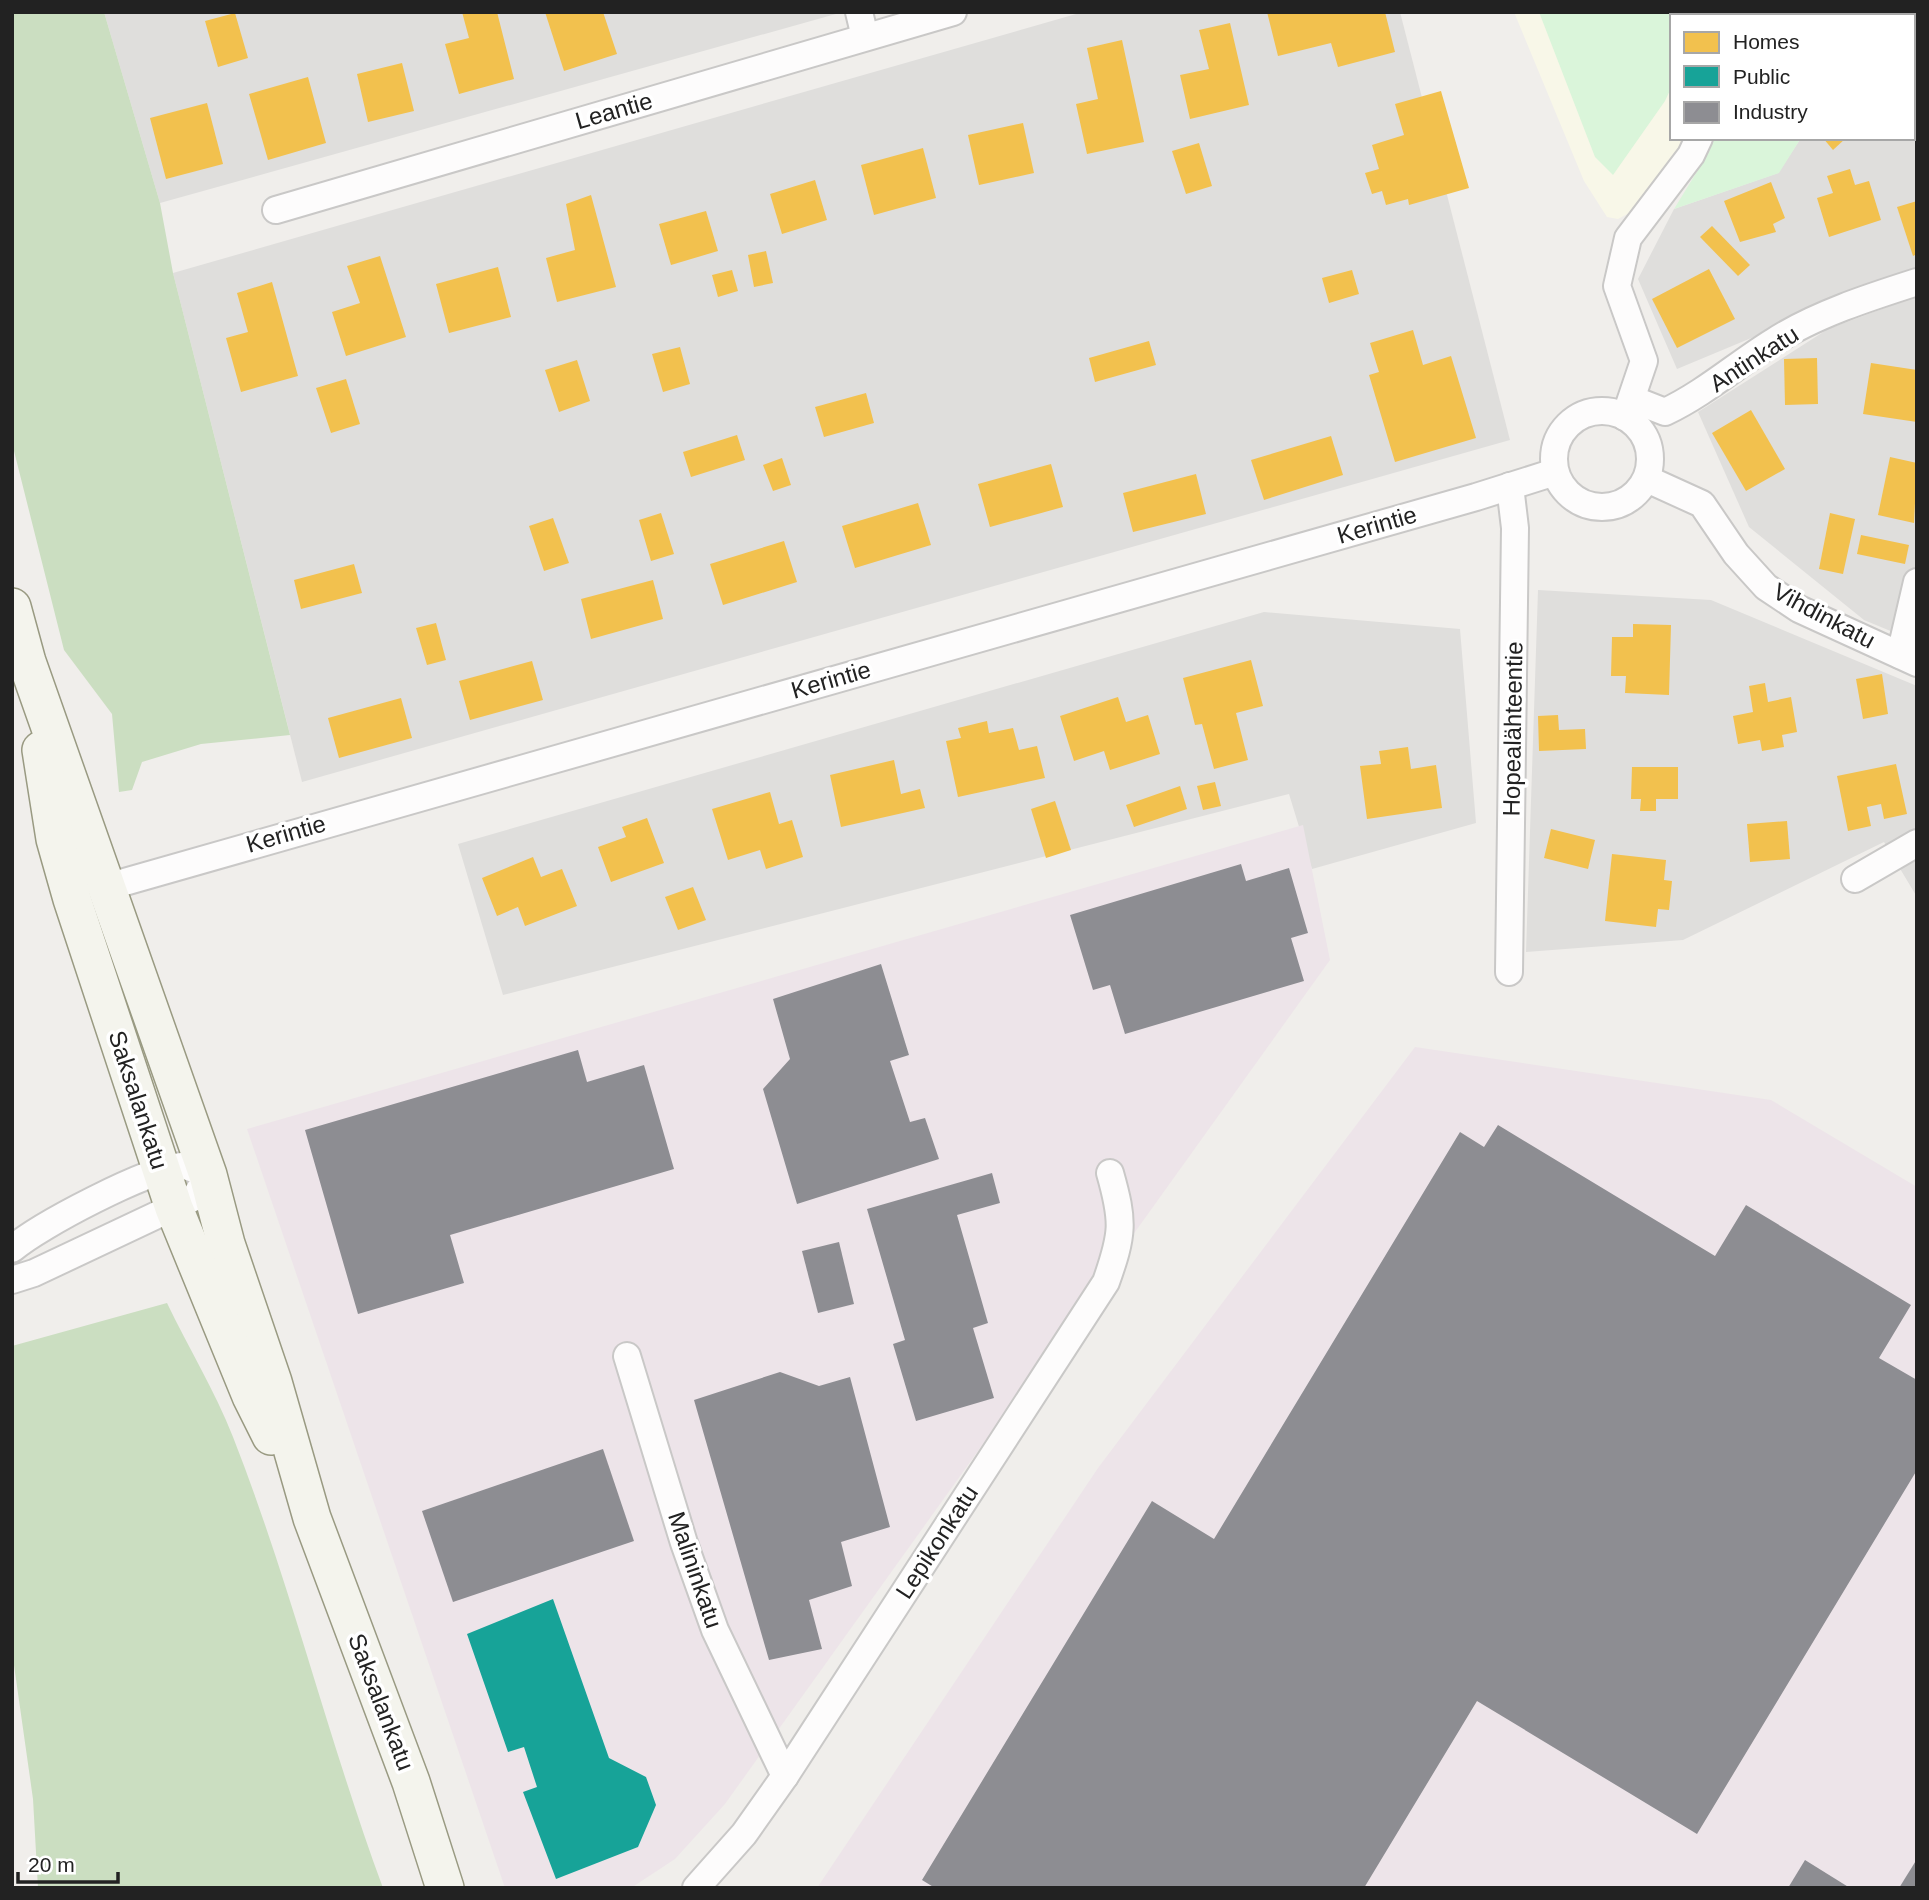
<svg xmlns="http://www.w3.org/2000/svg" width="1929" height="1900" font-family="Helvetica,sans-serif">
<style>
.residential{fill:#dfdedc}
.industrial{fill:#ede4e9}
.education{fill:#f8f7e8}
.forest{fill:#cbdec1}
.park{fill:#daf5da}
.homes{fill:#f2c14e}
.public{fill:#17a398}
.industry{fill:#8d8d92}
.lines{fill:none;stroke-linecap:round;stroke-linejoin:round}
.street-casing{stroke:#c9c8c7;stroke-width:30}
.secondary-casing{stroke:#999a82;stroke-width:40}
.street{stroke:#fdfcfc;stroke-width:26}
.secondary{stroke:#f4f4ed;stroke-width:37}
.labels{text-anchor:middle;stroke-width:7;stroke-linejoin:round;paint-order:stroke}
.street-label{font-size:24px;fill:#222;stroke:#fff}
</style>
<rect width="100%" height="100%" fill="#f0eeeb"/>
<!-- residential -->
<g class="residential">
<path d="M 104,12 L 843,12 L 160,203 Z"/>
<path d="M 1083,12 L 1400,12 L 1510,440 L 302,782 L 173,273 Z"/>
<path d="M 1911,12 L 1917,12 L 1917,269 L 1677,369 L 1638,279 L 1674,209 L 1778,173 L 1801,138 L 1913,138 L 1913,16 L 1907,16 Z"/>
<path d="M 1917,296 L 1917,642 L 1864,620 L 1749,527 L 1698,412 L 1828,329 Z"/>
<path d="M 1538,590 L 1711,600 L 1917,686 L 1917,897 L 1884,842 L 1683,940 L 1526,952 Z"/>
<path d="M 1264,612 L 1460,629 L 1476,823 L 1312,869 L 1289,794 L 503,995 L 458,844 Z"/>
</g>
<!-- industrial -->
<g class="industrial">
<path d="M 1303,825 L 1330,960 L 725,1804 L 675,1859 L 631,1888 L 505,1888 L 247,1129 Z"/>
<path d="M 1415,1047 L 1771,1100 L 1917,1187 L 1917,1888 L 817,1888 L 1098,1468 Z"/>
</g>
<!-- education -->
<path class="education" d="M 1514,12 L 1728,12 L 1727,16 L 1672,16 L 1672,138 L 1684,138 L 1676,160 L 1629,213 L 1618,219 L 1607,217 L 1584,181 Z"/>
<!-- forest -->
<g class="forest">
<path d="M 12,12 L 104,12 L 160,203 L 173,273 L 290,735 L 201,744 L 142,762 L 132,790 L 119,792 L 112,714 L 64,650 L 12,443 Z"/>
<path d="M 167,1303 C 188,1347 215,1391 233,1437 C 291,1585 328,1739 383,1888 L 38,1888 L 33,1799 L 12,1651 L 12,1346 Z"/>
</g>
<!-- park -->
<g class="park">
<path d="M 1539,12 L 1702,12 L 1702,16 L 1672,16 L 1672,86 L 1665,101 L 1613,175 L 1595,157 Z"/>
<path d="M 1713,138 L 1801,138 L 1779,173 L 1674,209 L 1709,152 Z"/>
</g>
<!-- homes -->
<g class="homes">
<path d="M 462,12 L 497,12 L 514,79 L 459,94 L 445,44 L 469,38 Z"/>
<path d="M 545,12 L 603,12 L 617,54 L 564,71 Z"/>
<path d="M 1267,12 L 1385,12 L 1395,52 L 1338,67 L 1331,43 L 1278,56 Z"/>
<path d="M 235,13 L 248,58 L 218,67 L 205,21 Z"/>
<path d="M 1230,23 L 1249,105 L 1190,119 L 1180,75 L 1209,69 L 1199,30 Z"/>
<path d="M 1122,40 L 1144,142 L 1087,154 L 1076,104 L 1098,99 L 1087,48 Z"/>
<path d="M 402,63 L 414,111 L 368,122 L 357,74 Z"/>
<path d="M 308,77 L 326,143 L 268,160 L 249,94 Z"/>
<path d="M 1441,91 L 1469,188 L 1409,205 L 1408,199 L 1386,205 L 1382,191 L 1372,194 L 1365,173 L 1379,169 L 1372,145 L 1404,135 L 1395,104 Z"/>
<path d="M 207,103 L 223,164 L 166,179 L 150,118 Z"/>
<path d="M 1023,123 L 1034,173 L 979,185 L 968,135 Z"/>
<path d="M 1823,138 L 1846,138 L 1833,150 Z"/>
<path d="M 1199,143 L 1212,186 L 1186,194 L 1172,151 Z"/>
<path d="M 923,148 L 936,198 L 874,215 L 861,165 Z"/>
<path d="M 1850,169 L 1855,185 L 1869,181 L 1881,220 L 1829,237 L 1817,198 L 1833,193 L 1827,176 Z"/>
<path d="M 815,180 L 827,220 L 782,234 L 770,194 Z"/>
<path d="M 1771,182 L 1785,218 L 1773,224 L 1776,232 L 1740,242 L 1724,201 Z"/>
<path d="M 591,195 L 616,287 L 557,302 L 546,258 L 575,250 L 566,204 Z"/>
<path d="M 1917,201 L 1917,254 L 1913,256 L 1897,207 Z"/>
<path d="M 706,211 L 718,251 L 671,265 L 659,224 Z"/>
<path d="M 1712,226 L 1750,265 L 1738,276 L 1700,237 Z"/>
<path d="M 766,251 L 773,283 L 754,287 L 748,255 Z"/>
<path d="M 380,256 L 406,337 L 346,356 L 332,312 L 360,303 L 347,266 Z"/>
<path d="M 498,267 L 511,317 L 449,333 L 436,284 Z"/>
<path d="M 1709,269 L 1735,319 L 1677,348 L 1652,299 Z"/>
<path d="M 732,270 L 738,291 L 718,297 L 712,275 Z"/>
<path d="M 1352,270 L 1359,294 L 1329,303 L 1322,278 Z"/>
<path d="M 272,282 L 298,376 L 241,392 L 226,338 L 248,332 L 237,293 Z"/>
<path d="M 1413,330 L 1423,365 L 1451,356 L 1476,438 L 1395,462 L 1369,375 L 1379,372 L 1370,343 Z"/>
<path d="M 1149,341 L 1156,365 L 1095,382 L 1089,358 Z"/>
<path d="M 680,347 L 690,384 L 663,392 L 652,354 Z"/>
<path d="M 1817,358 L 1818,404 L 1785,405 L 1784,359 Z"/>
<path d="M 577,360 L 590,401 L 559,412 L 545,370 Z"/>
<path d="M 1871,363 L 1917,370 L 1917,422 L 1863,414 Z"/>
<path d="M 346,379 L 360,424 L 331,433 L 316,388 Z"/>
<path d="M 866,393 L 874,423 L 824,437 L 815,407 Z"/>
<path d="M 1751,410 L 1785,469 L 1746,491 L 1712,433 Z"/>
<path d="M 737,435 L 745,460 L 691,477 L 683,452 Z"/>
<path d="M 1331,436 L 1343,475 L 1264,500 L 1251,460 Z"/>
<path d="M 1890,457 L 1917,463 L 1914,523 L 1878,515 Z"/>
<path d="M 782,458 L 791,485 L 773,491 L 763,465 Z"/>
<path d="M 1051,464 L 1063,507 L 990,527 L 978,484 Z"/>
<path d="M 1196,474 L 1206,514 L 1133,532 L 1123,493 Z"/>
<path d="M 918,503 L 931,545 L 855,568 L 842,526 Z"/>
<path d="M 661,513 L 674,554 L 651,561 L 639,520 Z"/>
<path d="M 1830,513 L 1855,519 L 1843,574 L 1819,569 Z"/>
<path d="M 553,518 L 569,563 L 544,571 L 529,526 Z"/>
<path d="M 1861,535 L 1909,545 L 1905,564 L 1857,554 Z"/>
<path d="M 784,541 L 797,582 L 723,605 L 710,564 Z"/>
<path d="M 354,564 L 362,593 L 301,609 L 294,580 Z"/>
<path d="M 653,580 L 663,619 L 591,639 L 581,599 Z"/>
<path d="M 436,623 L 446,660 L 427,665 L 416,628 Z"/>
<path d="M 1633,624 L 1671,625 L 1669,695 L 1625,693 L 1626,676 L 1611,676 L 1612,637 L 1633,637 Z"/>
<path d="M 1251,660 L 1263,706 L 1236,713 L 1248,760 L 1214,769 L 1202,724 L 1195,725 L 1183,678 Z"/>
<path d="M 532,661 L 543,700 L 470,720 L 459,681 Z"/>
<path d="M 1882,674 L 1888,714 L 1863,719 L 1856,679 Z"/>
<path d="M 1765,683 L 1768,702 L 1791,697 L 1797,732 L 1782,735 L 1784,747 L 1762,751 L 1760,740 L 1738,744 L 1733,716 L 1753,712 L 1749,686 Z"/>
<path d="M 1118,697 L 1126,722 L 1148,715 L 1160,754 L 1110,770 L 1104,751 L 1074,761 L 1060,716 Z"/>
<path d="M 401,698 L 412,738 L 339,758 L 328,718 Z"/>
<path d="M 1558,715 L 1559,730 L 1585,729 L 1586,749 L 1539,751 L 1538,716 Z"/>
<path d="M 987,721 L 989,733 L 1013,728 L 1019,750 L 1037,746 L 1045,778 L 958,797 L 946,741 L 961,738 L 958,728 Z"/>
<path d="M 1408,747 L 1411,769 L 1436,765 L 1442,808 L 1367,819 L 1360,766 L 1381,764 L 1379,751 Z"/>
<path d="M 894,760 L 901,794 L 920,789 L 925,808 L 841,827 L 830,775 Z"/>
<path d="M 1896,764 L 1907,814 L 1884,819 L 1881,804 L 1867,807 L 1871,826 L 1848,831 L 1837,776 Z"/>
<path d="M 1632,767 L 1678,767 L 1678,799 L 1656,799 L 1656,811 L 1640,811 L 1641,799 L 1631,799 Z"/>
<path d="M 1215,782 L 1221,806 L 1203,810 L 1197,786 Z"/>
<path d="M 1180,786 L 1187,809 L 1134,827 L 1126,805 Z"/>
<path d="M 770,792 L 779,824 L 792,820 L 803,857 L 766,869 L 760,850 L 728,860 L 712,809 Z"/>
<path d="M 1055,801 L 1071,850 L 1046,858 L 1031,809 Z"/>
<path d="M 647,818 L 664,863 L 611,882 L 598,847 L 626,837 L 622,827 Z"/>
<path d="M 1787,821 L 1790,859 L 1750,862 L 1747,824 Z"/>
<path d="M 1551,829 L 1595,840 L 1588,869 L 1544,858 Z"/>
<path d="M 1612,854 L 1666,860 L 1664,880 L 1672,881 L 1669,910 L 1658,909 L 1656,927 L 1605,921 Z"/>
<path d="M 533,857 L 541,877 L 562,869 L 577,906 L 525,926 L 518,907 L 497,916 L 482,878 Z"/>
<path d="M 693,887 L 706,920 L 678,930 L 665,897 Z"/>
</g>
<!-- public -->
<path class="public" d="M 553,1599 L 609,1758 L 646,1777 L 656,1805 L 638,1847 L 556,1879 L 523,1792 L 537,1787 L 524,1747 L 508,1752 L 467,1634 Z"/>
<!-- industry -->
<g class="industry">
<path d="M 1241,864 L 1246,881 L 1289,868 L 1308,933 L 1291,938 L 1304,981 L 1125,1034 L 1110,985 L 1093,990 L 1070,915 Z"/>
<path d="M 881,964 L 909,1055 L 890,1061 L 910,1122 L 925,1118 L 939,1159 L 797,1204 L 763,1089 L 790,1059 L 773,999 Z"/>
<path d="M 578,1050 L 587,1082 L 644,1065 L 674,1169 L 450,1235 L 464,1283 L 358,1314 L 305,1130 Z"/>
<path d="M 1498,1125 L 1715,1256 L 1746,1205 L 1911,1305 L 1879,1358 L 1917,1380 L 1917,1470 L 1697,1834 L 1477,1701 L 1364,1888 L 935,1888 L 922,1880 L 1152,1501 L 1214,1539 L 1460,1132 L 1484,1147 Z"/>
<path d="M 992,1173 L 1000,1203 L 957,1215 L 988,1323 L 973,1328 L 994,1398 L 916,1421 L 893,1344 L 905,1340 L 867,1209 Z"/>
<path d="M 839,1242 L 854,1304 L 818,1313 L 802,1251 Z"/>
<path d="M 780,1372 L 819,1386 L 850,1377 L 890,1527 L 841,1542 L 852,1586 L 809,1600 L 822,1649 L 769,1660 L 694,1400 Z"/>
<path d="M 603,1449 L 634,1541 L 453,1602 L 422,1511 Z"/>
<path d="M 1917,1859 L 1917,1888 L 1899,1888 Z"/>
<path d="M 1805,1860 L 1850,1888 L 1788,1888 Z"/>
</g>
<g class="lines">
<defs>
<g id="street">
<path d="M 859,12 L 865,37"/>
<path d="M 1738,16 L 1738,12"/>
<path d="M 276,210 L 953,12"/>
<path d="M 1632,399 L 1665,412 C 1705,393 1736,365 1773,342 C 1814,315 1870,297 1917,282"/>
<circle cx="1602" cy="459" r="48"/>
<path d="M 1625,417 L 1644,361 L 1617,286 L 1628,238 L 1691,155 L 1699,138"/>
<path d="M 1647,479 L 1702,504 L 1736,554 L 1766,587 L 1799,609 L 1917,663"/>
<path d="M 1900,655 L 1917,582"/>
<path d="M 1855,879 L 1917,843"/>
<path d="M 107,887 L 1476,497 L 1555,472"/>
<path d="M 1509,972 L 1515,528 L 1510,486"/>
<path d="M 12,1249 C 40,1225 147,1169 182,1166 C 190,1166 200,1172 208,1175 L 195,1197 L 34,1273 L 12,1280"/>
<path d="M 627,1356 L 684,1543 L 715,1630 L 785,1776"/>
<path d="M 696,1888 L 744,1834 L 785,1776 L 1106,1282 C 1123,1234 1124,1222 1110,1173"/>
</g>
<g id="secondary">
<path d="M 12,607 L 27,662 L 208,1175 L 226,1244 L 273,1382 L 312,1518 L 411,1782 L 445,1888"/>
<path d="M 41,750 L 55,839 L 72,899 L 174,1208 L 251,1396 L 271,1436"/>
</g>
</defs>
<!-- street casing -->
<use href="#street" class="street-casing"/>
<!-- secondary casing -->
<use href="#secondary" class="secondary-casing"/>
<!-- street -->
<use href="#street" class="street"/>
<!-- secondary -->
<use href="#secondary" class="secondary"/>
</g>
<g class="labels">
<!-- street labels -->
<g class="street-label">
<text transform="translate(614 111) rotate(-16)" y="8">Leantie</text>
<text transform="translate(1754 359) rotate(-33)" y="8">Antinkatu</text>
<text transform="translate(1377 525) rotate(-16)" y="8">Kerintie</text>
<text transform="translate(1824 616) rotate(28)" y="8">Vihdinkatu</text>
<text transform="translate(831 680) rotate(-16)" y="8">Kerintie</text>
<text transform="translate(1513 729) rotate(-89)" y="8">Hopealähteentie</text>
<text transform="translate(286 834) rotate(-16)" y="8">Kerintie</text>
<text transform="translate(138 1100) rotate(72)" y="8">Saksalankatu</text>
<text transform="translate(937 1542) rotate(-57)" y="8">Lepikonkatu</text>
<text transform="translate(695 1570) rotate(71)" y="8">Malininkatu</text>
<text transform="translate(381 1702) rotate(69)" y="8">Saksalankatu</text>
</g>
</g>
<!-- border -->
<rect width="1929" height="1900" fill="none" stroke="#222222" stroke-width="28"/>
<!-- legend -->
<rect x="1670" y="14" width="245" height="126" fill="#ffffff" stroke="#a7a7a7" stroke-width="2"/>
<rect x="1684" y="32" width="35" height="21" fill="#f2c14e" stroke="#a7a7a7" stroke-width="2"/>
<text x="1733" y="49" font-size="21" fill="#222222">Homes</text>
<rect x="1684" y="66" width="35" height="21" fill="#17a398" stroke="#a7a7a7" stroke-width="2"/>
<text x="1733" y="84" font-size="21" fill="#222222">Public</text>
<rect x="1684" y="102" width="35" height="21" fill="#8d8d92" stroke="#a7a7a7" stroke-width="2"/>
<text x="1733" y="119" font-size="21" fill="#222222">Industry</text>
<!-- scale -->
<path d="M18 1872v10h100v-10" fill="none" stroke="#222222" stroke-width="3.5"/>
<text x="28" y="1872" font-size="21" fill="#222222" stroke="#ffffff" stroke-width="5" paint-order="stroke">20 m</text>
</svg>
